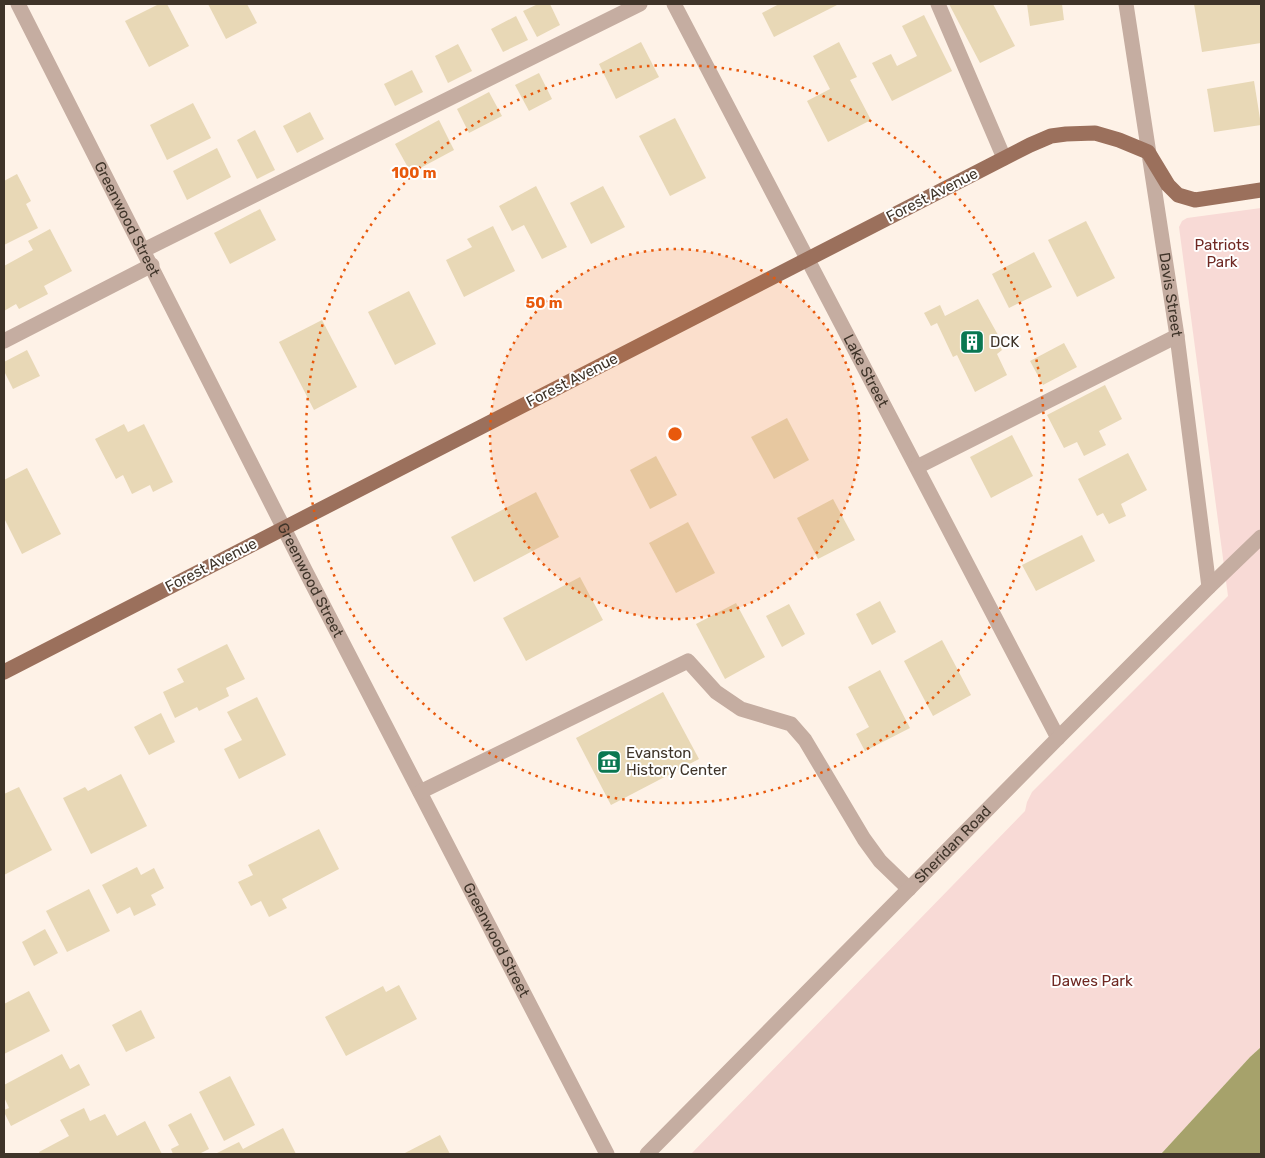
<svg xmlns="http://www.w3.org/2000/svg" width="1265" height="1158" font-family="Rubik,sans-serif">
<style>
.green{fill:#f8dad6}
.water{fill:#a6a26b}
.building{fill:#e8d8b6}
.lines{fill:none;stroke-linecap:round;stroke-linejoin:round}
.minor{stroke:#c5ada1;stroke-width:15}
.major{stroke:#9b705c;stroke-width:15}
.ring{fill:none;stroke:#e8590c;stroke-width:2.5;stroke-dasharray:2.5 5}
.labels{text-anchor:middle;stroke-width:4;stroke-linejoin:round;paint-order:stroke}
.street-label{font-size:15px;fill:#3f3429;stroke:#fff}
.park-label{font-size:15px;fill:#6f2822;stroke:#fff}
.poi-label{font-size:15px;fill:#3f3429;stroke:#fff;text-anchor:start}
.centre{fill:#e8590c;stroke:#fff;stroke-width:2.5}
.ring-label{font-size:15px;text-anchor:middle;font-weight:bold;fill:#e8590c;stroke:#fff;stroke-width:4;stroke-linejoin:round;paint-order:stroke}
</style>
<rect width="100%" height="100%" fill="#fef2e7"/>
<!-- green -->
<path class="green" d="M 1261,208 L 1261,1047 L 1250,1057 L 1161,1154 L 691,1154 L 1025,811 L 1027,802 L 1032,792 L 1228,596 L 1179,227 L 1182,221 L 1187,218 Z"/>
<!-- water -->
<path class="water" d="M 1261,1047 L 1261,1154 L 1161,1154 L 1250,1057 Z"/>
<!-- building -->
<g class="building">
<path d="M 159,4 L 167,4 L 189,46 L 149,67 L 125,21 Z"/>
<path d="M 208,4 L 247,4 L 257,23 L 226,39 Z"/>
<path d="M 538,4 L 550,4 L 560,25 L 537,37 L 523,11 Z"/>
<path d="M 779,4 L 839,4 L 774,37 L 762,13 Z"/>
<path d="M 949,4 L 993,4 L 1015,46 L 980,63 Z"/>
<path d="M 1027,4 L 1062,4 L 1064,20 L 1030,26 Z"/>
<path d="M 1194,4 L 1261,4 L 1261,43 L 1202,52 Z"/>
<path d="M 924,15 L 952,71 L 892,101 L 872,63 L 891,54 L 897,66 L 917,56 L 902,26 Z"/>
<path d="M 516,16 L 528,40 L 503,52 L 491,29 Z"/>
<path d="M 641,42 L 659,77 L 616,99 L 599,64 Z"/>
<path d="M 839,42 L 857,77 L 850,80 L 871,120 L 828,142 L 807,101 L 830,89 L 813,56 Z"/>
<path d="M 458,44 L 472,71 L 448,83 L 435,56 Z"/>
<path d="M 412,70 L 423,92 L 395,106 L 384,84 Z"/>
<path d="M 539,73 L 552,99 L 529,111 L 515,85 Z"/>
<path d="M 1254,81 L 1261,125 L 1214,132 L 1207,89 Z"/>
<path d="M 489,92 L 502,116 L 469,133 L 457,109 Z"/>
<path d="M 193,103 L 211,138 L 167,160 L 150,125 Z"/>
<path d="M 310,112 L 324,139 L 297,153 L 283,126 Z"/>
<path d="M 675,118 L 706,178 L 670,196 L 639,136 Z"/>
<path d="M 439,120 L 454,150 L 411,173 L 395,144 Z"/>
<path d="M 255,130 L 275,170 L 257,179 L 237,140 Z"/>
<path d="M 217,148 L 231,177 L 187,200 L 173,171 Z"/>
<path d="M 17,174 L 31,201 L 26,204 L 38,228 L 4,245 L 4,181 Z"/>
<path d="M 536,186 L 567,247 L 542,259 L 524,225 L 512,231 L 499,206 Z"/>
<path d="M 603,186 L 625,227 L 591,244 L 570,203 Z"/>
<path d="M 260,209 L 276,240 L 230,264 L 214,233 Z"/>
<path d="M 1086,221 L 1115,278 L 1077,297 L 1048,240 Z"/>
<path d="M 493,226 L 515,271 L 464,297 L 446,260 L 472,247 L 467,239 Z"/>
<path d="M 50,229 L 72,271 L 44,286 L 48,294 L 19,309 L 16,304 L 4,311 L 4,266 L 33,250 L 28,241 Z"/>
<path d="M 1034,252 L 1052,287 L 1009,308 L 992,274 Z"/>
<path d="M 409,291 L 436,344 L 395,365 L 368,312 Z"/>
<path d="M 978,299 L 998,335 L 995,337 L 1002,350 L 997,354 L 1007,375 L 975,392 L 957,355 L 953,357 L 937,323 L 931,326 L 924,313 L 940,305 L 945,316 Z"/>
<path d="M 322,320 L 357,387 L 314,410 L 279,342 Z"/>
<path d="M 1064,343 L 1077,367 L 1043,385 L 1030,361 Z"/>
<path d="M 27,350 L 40,376 L 13,389 L 4,371 L 4,362 Z"/>
<path d="M 1105,385 L 1122,419 L 1099,431 L 1106,445 L 1084,456 L 1077,442 L 1064,448 L 1047,415 Z"/>
<path d="M 787,418 L 809,460 L 774,479 L 751,437 Z"/>
<path d="M 124,424 L 128,432 L 144,424 L 173,482 L 153,492 L 150,485 L 132,494 L 123,475 L 116,479 L 95,439 Z"/>
<path d="M 1012,435 L 1033,476 L 991,498 L 970,457 Z"/>
<path d="M 1128,453 L 1147,490 L 1121,504 L 1126,516 L 1109,524 L 1103,513 L 1097,516 L 1078,479 Z"/>
<path d="M 656,456 L 677,495 L 650,509 L 630,470 Z"/>
<path d="M 27,468 L 61,534 L 22,554 L 4,518 L 4,480 Z"/>
<path d="M 536,492 L 559,537 L 474,582 L 451,537 Z"/>
<path d="M 833,499 L 855,540 L 818,559 L 797,518 Z"/>
<path d="M 688,522 L 715,573 L 676,593 L 649,543 Z"/>
<path d="M 1082,535 L 1095,561 L 1036,591 L 1022,565 Z"/>
<path d="M 580,577 L 603,620 L 526,661 L 503,618 Z"/>
<path d="M 880,601 L 896,632 L 872,645 L 856,614 Z"/>
<path d="M 736,603 L 765,657 L 725,679 L 696,624 Z"/>
<path d="M 789,604 L 805,634 L 782,647 L 766,616 Z"/>
<path d="M 942,640 L 971,695 L 933,716 L 904,661 Z"/>
<path d="M 227,644 L 245,679 L 226,688 L 229,696 L 199,711 L 197,707 L 175,718 L 163,692 L 184,682 L 177,669 Z"/>
<path d="M 880,670 L 910,728 L 865,751 L 856,734 L 869,727 L 848,687 Z"/>
<path d="M 663,692 L 699,759 L 611,805 L 576,738 Z"/>
<path d="M 257,697 L 286,755 L 239,779 L 224,749 L 242,740 L 227,712 Z"/>
<path d="M 161,713 L 175,742 L 149,755 L 134,727 Z"/>
<path d="M 121,774 L 147,826 L 91,854 L 63,798 L 85,787 L 88,791 Z"/>
<path d="M 19,787 L 52,850 L 4,875 L 4,794 Z"/>
<path d="M 319,829 L 339,869 L 282,899 L 287,908 L 269,917 L 261,901 L 251,906 L 238,882 L 253,875 L 248,865 Z"/>
<path d="M 137,867 L 141,875 L 154,868 L 164,888 L 151,895 L 156,905 L 134,916 L 130,907 L 117,914 L 102,885 Z"/>
<path d="M 89,889 L 110,931 L 67,952 L 46,911 Z"/>
<path d="M 45,929 L 58,953 L 34,966 L 22,942 Z"/>
<path d="M 399,985 L 417,1019 L 346,1056 L 325,1017 L 383,986 L 386,992 Z"/>
<path d="M 29,991 L 50,1031 L 4,1054 L 4,1004 Z"/>
<path d="M 141,1010 L 155,1038 L 126,1052 L 112,1025 Z"/>
<path d="M 62,1054 L 70,1069 L 79,1064 L 90,1085 L 11,1126 L 4,1112 L 4,1110 L 9,1108 L 4,1097 L 4,1085 Z"/>
<path d="M 230,1076 L 255,1125 L 224,1141 L 199,1092 Z"/>
<path d="M 84,1108 L 90,1121 L 105,1114 L 117,1136 L 145,1121 L 162,1154 L 40,1154 L 39,1152 L 69,1136 L 60,1120 Z"/>
<path d="M 191,1113 L 209,1149 L 199,1154 L 173,1154 L 171,1149 L 179,1145 L 168,1125 Z"/>
<path d="M 283,1128 L 296,1154 L 215,1154 L 239,1142 L 243,1149 Z"/>
<path d="M 440,1135 L 450,1154 L 403,1154 Z"/>
</g>
<g class="lines">
<!-- minor -->
<g class="minor">
<path id="s1" d="M 18,4 L 306,572 L 607,1154"/>
<path id="s2" d="M 674,4 L 1058,738"/>
<path d="M 938,4 L 1004,158"/>
<path id="s3" d="M 1126,4 L 1177,336 L 1209,587"/>
<path d="M 144,250 L 640,4"/>
<path d="M 4,341 L 152,265"/>
<path d="M 917,467 L 1177,336"/>
<path d="M 420,792 L 688,661 L 716,692 L 741,709 L 791,724 L 805,740 L 864,839 L 880,861 L 909,889"/>
<path id="s4" d="M 647,1154 L 1058,738 L 1209,587 L 1261,537"/>
</g>
<!-- major -->
<path class="major" d="M 4,672 L 1030,145 L 1051,136 L 1066,134 L 1095,133 L 1119,140 L 1148,152 L 1168,185 L 1178,195 L 1195,200 L 1261,190"/>
</g>
<!-- distance rings -->
<circle cx="675" cy="434" r="185" fill="#e8590c" fill-opacity=".12"/>
<g class="ring">
<circle cx="675" cy="434" r="185"/>
<circle cx="675" cy="434" r="369"/>
</g>
<!-- icons -->
<defs>
<symbol id="building-square" viewBox="-11 -11 22 22"><rect x="-9" y="-9" width="18" height="18" rx="4" fill="#097751" stroke="#fff"/><path d="M-4-6H4V6H1V3H-1V6H-4ZM-2.5-4.3h1.7v1.8h-1.7ZM.8-4.3h1.7v1.8H.8ZM-2.5-1h1.7V.8h-1.7ZM.8-1h1.7V.8H.8Z" fill="#fff"/></symbol>
<symbol id="museum-square" viewBox="-11 -11 22 22"><rect x="-9" y="-9" width="18" height="18" rx="4" fill="#097751" stroke="#fff"/><path d="M0-6L6-3V-2H-6V-3ZM-5-1h2V3h-2ZM-1-1h2V3h-2ZM3-1h2V3H3ZM-6 4H6V6H-6Z" fill="#fff"/></symbol>
</defs>
<g fill-rule="evenodd">
<use href="#building-square" x="958" y="328" width="28" height="28"/>
<use href="#museum-square" x="595" y="748" width="28" height="28"/>
</g>
<g class="labels">
<!-- street labels -->
<g class="street-label">
<text transform="translate(932 195) rotate(-27)" y="5">Forest Avenue</text>
<text dy="5" stroke="none"><textPath href="#s1" startOffset="241">Greenwood Street</textPath></text>
<text dy="5" stroke="none"><textPath href="#s3" startOffset="294">Davis Street</textPath></text>
<text dy="5" stroke="none"><textPath href="#s2" startOffset="414">Lake Street</textPath></text>
<text transform="translate(572 380) rotate(-27)" y="5">Forest Avenue</text>
<text transform="translate(211 565) rotate(-27)" y="5">Forest Avenue</text>
<text dy="5" stroke="none"><textPath href="#s1" startOffset="646">Greenwood Street</textPath></text>
<text dy="5" stroke="none"><textPath href="#s4" startOffset="435">Sheridan Road</textPath></text>
<text dy="5" stroke="none"><textPath href="#s1" startOffset="1051">Greenwood Street</textPath></text>
</g>
<!-- park labels -->
<g class="park-label">
<text x="1222" y="250">Patriots<tspan x="1222" dy="17">Park</tspan></text>
<text x="1092" y="986">Dawes Park</text>
</g>
<!-- poi labels -->
<g class="poi-label">
<text x="990" y="347">DCK</text>
<text x="626" y="758">Evanston<tspan x="626" dy="17">History Center</tspan></text>
</g>
</g>
<circle cx="675" cy="434" r="8" class="centre"/>
<g class="ring-label">
<text x="414" y="178">100 m</text>
<text x="544" y="308">50 m</text>
</g>
<!-- border -->
<rect width="1265" height="1158" fill="none" stroke="#3f3429" stroke-width="10"/>
</svg>
